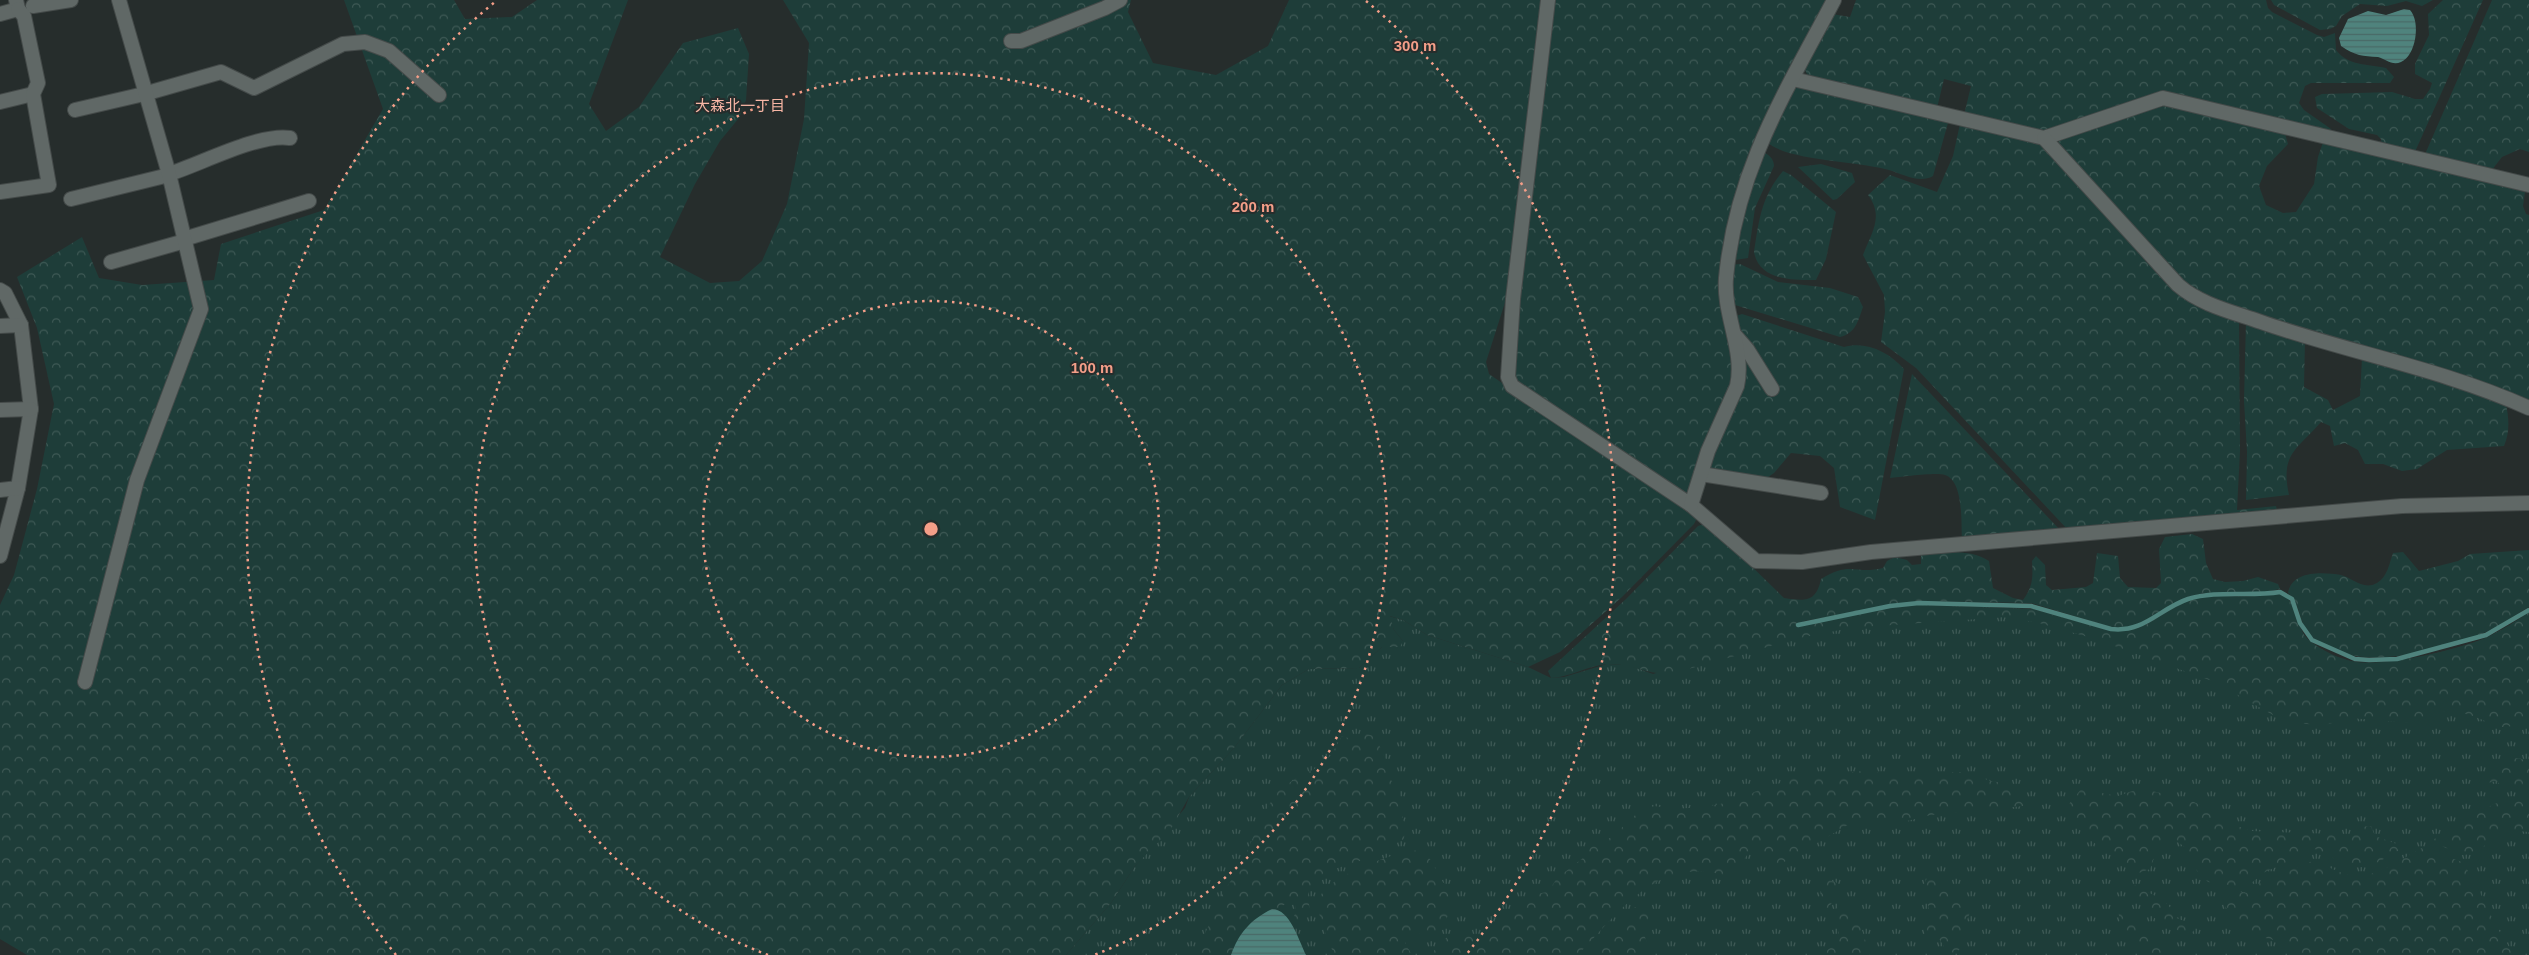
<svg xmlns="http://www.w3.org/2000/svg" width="2529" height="955" font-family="Helvetica,'Noto Sans JP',sans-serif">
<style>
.grass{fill:url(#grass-tufts)}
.forest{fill:url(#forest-crowns)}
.water{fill:url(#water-rules)}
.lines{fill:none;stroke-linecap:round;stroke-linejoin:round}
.stream{stroke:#4f837d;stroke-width:4.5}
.minor-casing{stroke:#444a49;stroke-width:16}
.minor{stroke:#606866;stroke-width:14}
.ring{fill:none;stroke:#f49e88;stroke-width:2.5;stroke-dasharray:2.5 5}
.labels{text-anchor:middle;stroke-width:4;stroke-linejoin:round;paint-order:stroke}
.neighbourhood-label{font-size:15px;fill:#f8b6a5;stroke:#262d2c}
.centre{fill:#f49e88;stroke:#262d2c;stroke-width:2.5}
.ring-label{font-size:15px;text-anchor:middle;font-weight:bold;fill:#f49e88;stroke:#262d2c;stroke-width:4;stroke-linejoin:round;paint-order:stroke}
</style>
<defs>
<pattern id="grass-tufts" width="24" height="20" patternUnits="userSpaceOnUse" patternTransform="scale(1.25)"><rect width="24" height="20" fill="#1e3d39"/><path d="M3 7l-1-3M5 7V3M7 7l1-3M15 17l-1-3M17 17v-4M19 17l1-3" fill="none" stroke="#3e5955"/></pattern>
<pattern id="forest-crowns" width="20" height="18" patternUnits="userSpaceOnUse" patternTransform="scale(1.25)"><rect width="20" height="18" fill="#1e3d39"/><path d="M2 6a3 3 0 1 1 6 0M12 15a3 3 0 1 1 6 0" fill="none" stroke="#3e5955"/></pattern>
<pattern id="water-rules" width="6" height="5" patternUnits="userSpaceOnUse" patternTransform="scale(1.25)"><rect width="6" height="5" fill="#4f837d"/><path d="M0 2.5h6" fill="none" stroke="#496966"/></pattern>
</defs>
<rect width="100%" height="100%" fill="#262d2c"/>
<!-- grass -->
<path class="grass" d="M 2279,593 C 2301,602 2293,629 2311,642 C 2323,651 2341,660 2356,662 C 2385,667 2463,649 2490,636 C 2504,629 2517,621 2529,612 L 2529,955 L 1066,955 L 1111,903 L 1135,866 L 1185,808 L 1189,797 L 1234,748 L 1282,685 L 1309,669 L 1359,668 L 1382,647 L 1403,641 L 1394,630 L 1389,616 L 1403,620 L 1427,635 L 1528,667 L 1551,678 L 1564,677 L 1607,664 L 1628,665 L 1653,674 L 1794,627 L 1890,608 L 1919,605 L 2032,609 L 2111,631 C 2146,634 2159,613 2188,601 C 2213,591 2250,601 2279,593 Z"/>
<!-- forest -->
<g class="forest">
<path d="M 344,0 L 454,0 L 465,19 L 512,17 L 537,0 L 628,0 L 589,104 L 606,131 L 639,107 L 683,43 L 738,28 L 749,54 L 746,100 L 739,118 L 720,141 L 695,184 L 660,257 L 710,283 L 739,281 L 762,261 L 787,204 L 804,119 L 809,43 L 783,0 L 1131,0 L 1128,12 L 1153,63 L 1216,75 L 1268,46 L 1289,0 L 1544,0 L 1508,293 L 1486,362 L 1489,374 L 1697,518 L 1694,524 L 1622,597 L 1560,652 L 1528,667 L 1427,635 L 1403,620 L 1390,616 L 1394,630 L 1403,641 L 1400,647 L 1382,647 L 1359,668 L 1309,669 L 1282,685 L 1234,748 L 1189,797 L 1171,829 L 1135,866 L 1111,903 L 1066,955 L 27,955 L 0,939 L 0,605 L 14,575 L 37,489 L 54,404 L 37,328 L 17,277 L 82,237 L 99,278 L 142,285 L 214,280 L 221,244 L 324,210 L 383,109 Z"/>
<path d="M 1553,0 L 1828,0 L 1751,150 L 1744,172 L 1721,286 C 1720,317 1737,346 1735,377 L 1686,498 L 1516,384 L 1512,375 L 1517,293 Z"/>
<path d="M 1856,0 L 2266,0 L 2268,8 L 2272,12 L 2317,35 L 2324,37 L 2335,33 L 2336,50 C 2348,66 2368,64 2386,68 L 2394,77 L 2390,83 L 2311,83 L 2305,86 L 2299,103 L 2304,110 L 2331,129 L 2328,133 L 2162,93 L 2044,131 L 2035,130 L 1964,115 L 1971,86 L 1944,79 L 1937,108 L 1809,78 L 1804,68 L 1832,14 L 1850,17 Z"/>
<path d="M 2271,0 L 2433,0 L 2422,6 L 2406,1 L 2387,6 L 2360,4 L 2342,16 L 2336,26 L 2330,29 L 2320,30 L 2274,5 Z"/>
<path d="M 2443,0 L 2483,0 L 2414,154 L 2382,145 L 2381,139 L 2377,135 L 2349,129 L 2317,108 L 2315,97 L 2322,94 L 2392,92 L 2415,99 L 2423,99 L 2430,89 L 2432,83 L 2415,74 L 2415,64 L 2429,35 L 2428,14 Z"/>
<path d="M 2492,0 L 2529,0 L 2529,152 L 2520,149 L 2502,157 L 2491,171 L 2428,156 L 2426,152 Z"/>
<path d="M 1799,86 L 1948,123 L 1933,176 C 1919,184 1903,174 1889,170 C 1860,161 1784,161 1766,141 L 1793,89 Z"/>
<path d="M 2167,105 L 2285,134 L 2288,144 L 2267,166 L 2259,186 L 2266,205 L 2283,213 L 2296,212 L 2314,184 L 2318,157 L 2323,142 L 2525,192 L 2523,206 L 2526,214 L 2529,215 L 2529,405 L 2467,379 L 2242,310 L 2188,288 L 2057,144 L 2061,137 Z"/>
<path d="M 1960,124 L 2042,143 L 2175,287 L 2239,317 L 2240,451 L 2237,510 L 2276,506 L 2278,514 L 2069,531 L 1916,368 L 1881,342 L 1885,312 L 1884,295 L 1863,255 C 1872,232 1884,216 1868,195 L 1890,175 L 1937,192 L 1953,156 Z"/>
<path d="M 1762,152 C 1769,154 1774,159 1774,166 L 1755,208 L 1748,258 L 1735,260 L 1742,210 Z"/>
<path d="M 1821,164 L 1852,173 L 1855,182 L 1837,199 L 1833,200 L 1798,167 Z"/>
<path d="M 1783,171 L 1791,175 L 1836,212 L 1826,259 L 1816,280 C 1794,280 1759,281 1754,252 C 1759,220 1761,197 1783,171 Z"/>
<path d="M 1740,264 L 1778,282 L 1830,288 L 1858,297 L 1863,307 C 1858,321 1856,333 1840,337 L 1735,305 L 1730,300 L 1731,265 Z"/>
<path d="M 1742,314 L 1844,347 C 1866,341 1889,352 1904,369 L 1875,520 L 1840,507 L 1834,468 L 1820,456 L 1791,453 L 1774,473 L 1764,480 L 1708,469 L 1741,389 L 1733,317 Z"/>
<path d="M 2246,321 L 2305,340 L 2304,387 L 2328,400 L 2333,410 L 2360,396 L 2362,358 L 2461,387 L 2506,404 C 2509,419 2510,432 2504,446 L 2447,450 L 2417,469 L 2402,471 L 2383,464 L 2365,464 L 2358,450 L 2345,443 L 2334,446 L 2330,426 L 2321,422 C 2297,450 2280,453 2289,495 L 2246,500 L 2247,452 L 2244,401 Z"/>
<path d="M 1912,374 L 2062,532 L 1962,541 C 1961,524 1964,481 1945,475 C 1936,472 1902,477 1890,478 Z"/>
<path d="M 1707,523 L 1784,598 C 1805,601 1816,603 1821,579 C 1851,560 1855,575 1883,568 L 1887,561 L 1895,557 L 1907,560 L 1912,565 L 1921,564 L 1921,554 C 1944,553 1970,548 1989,561 L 1993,588 L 2013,598 L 2023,600 C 2033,587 2033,577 2032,561 L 2036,556 L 2045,565 L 2046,585 L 2052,590 L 2086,587 L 2093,583 L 2097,553 L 2118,556 L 2120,578 L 2128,587 L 2156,588 L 2161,583 L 2159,549 L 2165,537 L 2192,534 L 2203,539 L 2206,563 L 2213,579 L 2225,582 L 2243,581 L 2258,577 L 2278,584 L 2280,589 L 2259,593 L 2204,593 L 2187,597 L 2136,626 L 2125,628 L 2111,627 L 2031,603 L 1918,601 L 1804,621 L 1796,627 L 1890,608 L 1919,605 L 2032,609 L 2111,631 C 2147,634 2158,613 2188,601 C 2213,591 2250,601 2279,593 C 2301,602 2293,629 2311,642 C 2323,651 2341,660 2356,662 C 2385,667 2463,649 2490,636 C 2504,629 2517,621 2529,612 L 2529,718 C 2498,737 2494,721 2466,714 C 2458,712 2449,712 2442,711 L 2423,724 L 2350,718 L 2325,725 L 2287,723 L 2215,682 L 2095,639 L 2039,623 L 2006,617 L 1850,628 L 1800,638 L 1674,673 C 1651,677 1632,663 1609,664 C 1589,665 1571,677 1551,678 L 1548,671 L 1626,599 L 1698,526 Z"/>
<path d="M 2529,550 L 2529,607 C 2515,615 2502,625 2486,632 C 2440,651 2352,676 2311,636 C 2298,623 2302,605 2288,593 C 2292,570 2323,572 2341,575 C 2351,577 2363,591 2377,583 C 2388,576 2389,564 2393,553 L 2403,552 L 2419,571 L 2458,561 L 2470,554 Z"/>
<path d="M 1366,734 L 1375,736 L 1386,760 L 1391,780 L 1400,791 L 1401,812 L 1405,826 L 1404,839 L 1366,859 L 1328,871 L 1313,881 L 1308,893 L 1310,914 L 1298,924 L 1293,918 L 1296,912 L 1295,905 L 1289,902 L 1277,909 L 1271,909 L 1236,942 L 1231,955 L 1199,955 L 1199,947 L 1224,891 L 1242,864 L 1261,818 L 1277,792 L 1293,780 L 1322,765 L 1331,755 L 1342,736 L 1354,740 Z"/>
<path d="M 2519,758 L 2529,762 L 2529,790 L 2524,792 L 2513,785 L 2501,786 L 2497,781 L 2487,783 C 2486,766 2504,759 2519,758 Z"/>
<path d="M 1868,770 L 1885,775 L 1964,772 L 1991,781 L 2014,785 L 2021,795 L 2024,806 L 1931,815 L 1907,821 L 1862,823 L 1846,826 L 1777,866 L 1767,857 L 1750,851 L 1731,877 C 1722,875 1714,872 1705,872 C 1649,866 1612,920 1578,955 L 1430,955 L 1447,937 L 1456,932 L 1481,935 L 1499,927 L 1516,902 L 1528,895 L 1548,892 L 1557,878 L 1583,858 L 1591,846 L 1612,837 L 1634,816 L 1654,806 L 1675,809 L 1704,807 L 1746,799 L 1754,792 L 1784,782 L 1794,775 L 1819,778 Z"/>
<path d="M 2082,788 L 2091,788 L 2102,793 L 2118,796 L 2135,790 L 2152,791 L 2187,799 L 2221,814 L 2237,826 L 2252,831 L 2329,834 L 2346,840 L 2355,834 L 2358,827 L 2371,826 L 2375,836 L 2405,847 C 2358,874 2364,873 2315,849 L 2265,872 L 2250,884 L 2242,887 L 2208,882 L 2197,871 L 2186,848 L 2178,842 L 2161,839 L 2150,869 L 2136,874 L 2089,839 L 2071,821 L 2069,804 Z"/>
<path d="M 2529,797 L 2529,832 L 2508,830 L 2472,854 L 2463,855 L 2432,842 L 2437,836 L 2494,804 Z"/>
<path d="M 2422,848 L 2462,862 L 2474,880 L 2496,926 L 2514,955 L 2301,955 L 2271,939 L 2254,936 L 2237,926 L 2222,901 L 2236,890 L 2246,893 L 2263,881 L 2315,860 C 2327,866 2343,876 2358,876 C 2376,877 2406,856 2422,848 Z"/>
<path d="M 1409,850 C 1430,851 1432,862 1440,878 C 1442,883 1448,885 1450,890 C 1458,903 1445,923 1437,932 L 1410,935 L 1405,943 L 1412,955 L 1334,955 C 1329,940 1320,923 1318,907 C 1314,879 1388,857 1409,850 Z"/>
<path d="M 1935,877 C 1948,883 1954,888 1956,902 L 1963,904 L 1970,912 C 1966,926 1960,925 1964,943 L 1957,953 L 1947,952 L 1940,940 L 1925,934 L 1923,923 L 1929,909 C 1926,893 1918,897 1927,878 Z"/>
<path d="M 1828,880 L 1836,882 L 1839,887 L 1838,894 L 1824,914 L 1818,912 C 1818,902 1820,887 1828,880 Z"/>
<path d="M 2135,885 C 2144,891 2158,896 2167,904 C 2176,912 2169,918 2186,921 L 2194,930 L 2190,935 C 2165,926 2142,915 2131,889 Z"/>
<path d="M 1846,901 C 1858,918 1865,935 1869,955 L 1820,955 L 1836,944 L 1839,932 L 1832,917 L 1839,904 Z"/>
<path d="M 1635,907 L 1652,907 L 1644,934 L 1651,955 L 1591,955 Z"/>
<path d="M 2124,907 L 2145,933 L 2174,955 L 2139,955 L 2121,927 L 2118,910 Z"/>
</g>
<!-- water -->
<g class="water">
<path d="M 2404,9 L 2410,10 C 2421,22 2416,56 2401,62 C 2392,66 2386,59 2378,57 C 2363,56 2355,56 2341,46 L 2339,38 L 2348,19 L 2368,11 L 2386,15 Z"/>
<path d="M 1272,909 C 1290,909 1299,941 1306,955 L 1231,955 C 1239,933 1250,920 1272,909 Z"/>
</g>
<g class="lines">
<!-- stream -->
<path class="stream" d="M 1798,625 L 1890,606 L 1919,603 L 2031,606 L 2111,629 C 2144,633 2159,609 2188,599 C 2217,590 2250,597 2280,592 L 2292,599 L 2300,623 L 2312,640 L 2355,659 L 2369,660 L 2397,659 L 2486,635 L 2529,610"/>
<defs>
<g id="minor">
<path d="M 1548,0 L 1513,299 L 1508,377 L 1512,386 L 1691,505 L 1756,561 L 1802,562 L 1871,552 L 2402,506 L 2529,503"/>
<path d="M 33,6 L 71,0"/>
<path d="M 0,14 L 18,9 L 16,0"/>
<path d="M 1011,41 L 1021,41 L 1105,8 L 1120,0"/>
<path d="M 1793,79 L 2044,138 L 2163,98 L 2529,185"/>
<path d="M 0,102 L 33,94"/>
<path d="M 75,110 L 144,94 L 221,72 L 254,88 L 343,44 L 365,42 L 389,51 L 439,95"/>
<path d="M 2044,138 L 2178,285 C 2201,305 2233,312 2261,322 C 2350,353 2443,369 2529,408"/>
<path d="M 169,174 C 201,164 259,133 290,138"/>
<path d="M 0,192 L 49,185 L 33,94 L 38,83 L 24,16 L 18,9"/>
<path d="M 71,199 L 169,175"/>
<path d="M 184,239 L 309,201"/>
<path d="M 111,262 L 185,241"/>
<path d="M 0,290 L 5,293 L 21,325 L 31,409 L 18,488 L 0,556"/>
<path d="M 0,326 L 21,325"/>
<path d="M 1734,334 L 1747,349 L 1772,389"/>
<path d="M 0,410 L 31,409"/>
<path d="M 1701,474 L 1821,493"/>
<path d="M 0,490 L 18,488"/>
<path d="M 1691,505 L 1708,451 L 1737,386 C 1745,350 1723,315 1726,278 C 1736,170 1785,93 1834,0"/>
<path d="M 85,682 L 137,480 L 201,309 L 169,174 L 119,0"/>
</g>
</defs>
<!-- minor casing -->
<use href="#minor" class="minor-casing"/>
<!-- minor -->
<use href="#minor" class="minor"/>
</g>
<!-- distance rings -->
<g class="ring">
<circle cx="931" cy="529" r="228"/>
<path d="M768 955A456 456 0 1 1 1094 955"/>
<path d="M396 955A684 684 0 0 1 496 1M1366 1A684 684 0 0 1 1466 955"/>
</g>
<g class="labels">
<!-- neighbourhood labels -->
<g class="neighbourhood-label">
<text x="740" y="111">大森北一丁目</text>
</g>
</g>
<circle cx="931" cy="529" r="8" class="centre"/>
<g class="ring-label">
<text x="1415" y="51">300 m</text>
<text x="1253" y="212">200 m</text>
<text x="1092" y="373">100 m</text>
</g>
</svg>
